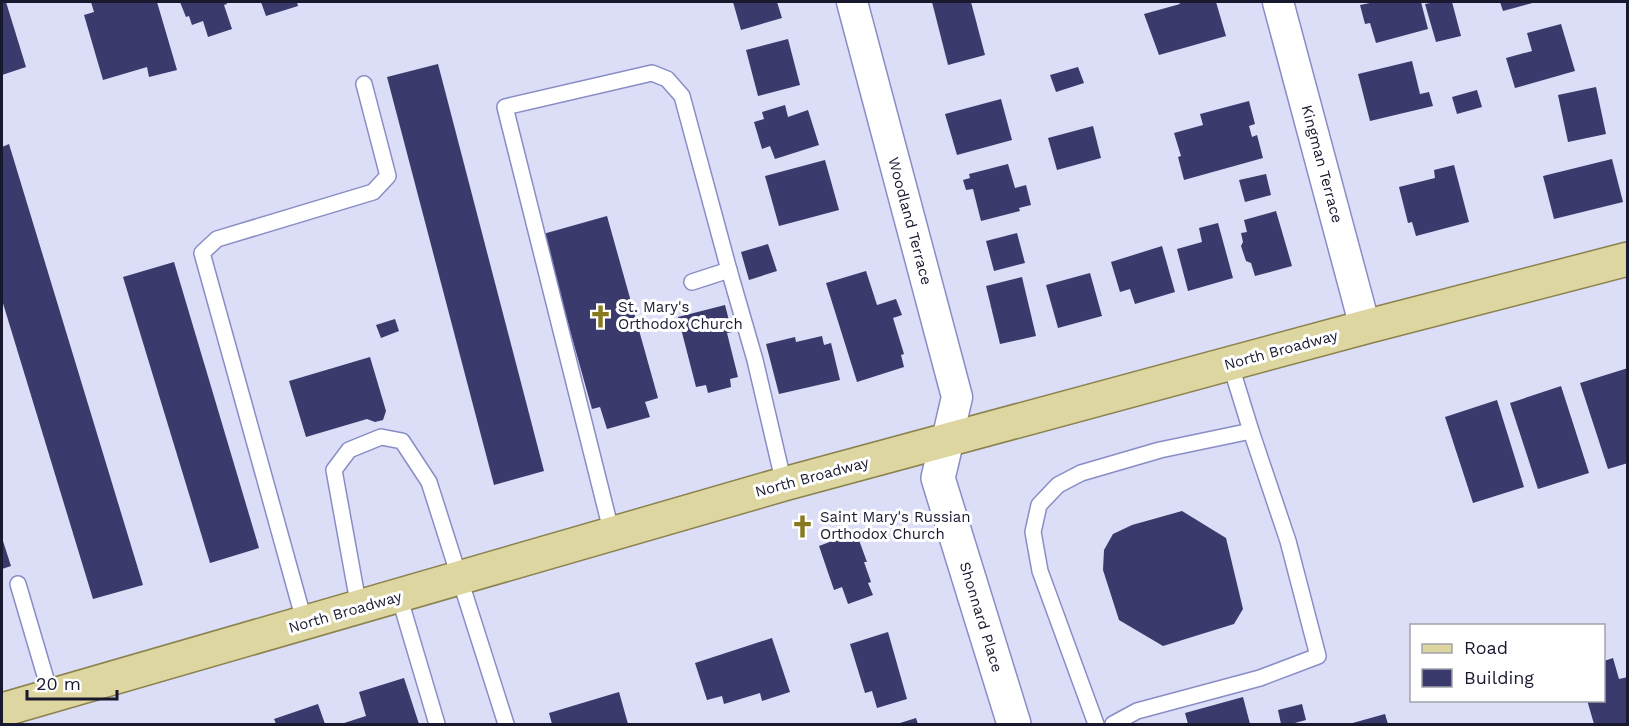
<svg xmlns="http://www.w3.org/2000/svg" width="1629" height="726" font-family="'Work Sans',sans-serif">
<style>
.building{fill:#3a3a6c}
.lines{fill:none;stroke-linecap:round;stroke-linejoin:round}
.service-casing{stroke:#898dc6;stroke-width:18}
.minor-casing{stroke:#898dc6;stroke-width:33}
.tertiary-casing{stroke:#898dc6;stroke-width:36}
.primary-casing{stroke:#8a824f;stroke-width:36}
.service{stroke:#fff;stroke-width:15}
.minor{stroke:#fff;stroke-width:30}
.tertiary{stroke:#fff;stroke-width:33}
.primary{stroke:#ded6a0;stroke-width:33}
.labels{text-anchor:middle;stroke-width:6;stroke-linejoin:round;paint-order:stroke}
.street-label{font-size:15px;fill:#18192f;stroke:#fff}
.poi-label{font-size:15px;fill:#18192f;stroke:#fff;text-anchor:start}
</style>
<rect width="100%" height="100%" fill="#dbdef6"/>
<!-- building -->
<g class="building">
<path d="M 2,2 L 6,2 L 26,67 L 2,75 Z"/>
<path d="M 91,2 L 157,2 L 177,70 L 149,77 L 147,67 L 103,80 L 84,15 L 94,12 Z"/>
<path d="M 180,2 L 226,2 L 227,4 L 224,5 L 232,29 L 208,37 L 203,21 L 192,25 L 189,16 L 186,17 Z"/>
<path d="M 261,2 L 297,2 L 298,6 L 266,16 Z"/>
<path d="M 733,2 L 777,2 L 782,18 L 741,30 Z"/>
<path d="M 932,2 L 971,2 L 985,55 L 948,65 Z"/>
<path d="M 1179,2 L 1216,2 L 1226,36 L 1159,55 L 1144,14 L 1180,4 Z"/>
<path d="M 1375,2 L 1421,2 L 1428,29 L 1376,43 L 1370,23 L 1365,24 L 1360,5 Z"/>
<path d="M 1436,2 L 1452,2 L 1461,36 L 1436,42 L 1425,4 Z"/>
<path d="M 1500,2 L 1536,2 L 1503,11 Z"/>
<path d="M 1561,24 L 1575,71 L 1515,88 L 1506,58 L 1532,51 L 1527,33 Z"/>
<path d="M 788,39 L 800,85 L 758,96 L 746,50 Z"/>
<path d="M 1412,61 L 1420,94 L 1429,92 L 1433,106 L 1370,121 L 1358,74 Z"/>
<path d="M 438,64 L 544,471 L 494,485 L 387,77 Z"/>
<path d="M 1078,67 L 1084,83 L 1056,92 L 1050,75 Z"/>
<path d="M 1596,87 L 1606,134 L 1568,142 L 1558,95 Z"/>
<path d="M 1477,90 L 1482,107 L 1457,114 L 1452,97 Z"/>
<path d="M 1001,99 L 1012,140 L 957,155 L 945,114 Z"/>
<path d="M 1249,101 L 1255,124 L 1249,126 L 1252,137 L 1257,135 L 1263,158 L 1184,180 L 1178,157 L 1181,156 L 1174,133 L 1203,125 L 1200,114 Z"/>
<path d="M 785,105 L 788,117 L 808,110 L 819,145 L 775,159 L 770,146 L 762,149 L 754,122 L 764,119 L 762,112 Z"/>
<path d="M 1093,126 L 1101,158 L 1057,170 L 1048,138 Z"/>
<path d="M 9,144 L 143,585 L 93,599 L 2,300 L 2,147 Z"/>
<path d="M 1612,159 L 1623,202 L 1554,219 L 1543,176 Z"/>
<path d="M 825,160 L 839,210 L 779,226 L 765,176 Z"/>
<path d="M 1008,164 L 1015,188 L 1026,185 L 1031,205 L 1019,208 L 1020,211 L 981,221 L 973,189 L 966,190 L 963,180 L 970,178 L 969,174 Z"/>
<path d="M 1454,165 L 1469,222 L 1416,236 L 1412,222 L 1408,223 L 1399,187 L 1435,178 L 1434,170 Z"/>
<path d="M 1266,174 L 1271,195 L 1245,202 L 1239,180 Z"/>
<path d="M 1276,211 L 1292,266 L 1255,276 L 1251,263 L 1246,261 L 1241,246 L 1243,242 L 1241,233 L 1247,232 L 1244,220 Z"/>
<path d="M 607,216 L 658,398 L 645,402 L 650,417 L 607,429 L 600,407 L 592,409 L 543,234 Z"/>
<path d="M 1218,223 L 1233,278 L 1188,291 L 1177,249 L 1202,242 L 1199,228 Z"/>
<path d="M 1017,233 L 1025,263 L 994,271 L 986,241 Z"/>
<path d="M 768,244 L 777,271 L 749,280 L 741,252 Z"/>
<path d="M 1162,246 L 1175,292 L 1135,304 L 1130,289 L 1120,292 L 1111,262 Z"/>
<path d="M 174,262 L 259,548 L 210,563 L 123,277 Z"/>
<path d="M 866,271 L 877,305 L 896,299 L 902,315 L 893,318 L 904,354 L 901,355 L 904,367 L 857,382 L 826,283 Z"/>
<path d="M 1090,273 L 1102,316 L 1058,328 L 1046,285 Z"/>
<path d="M 1022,277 L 1036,336 L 1000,344 L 986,286 Z"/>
<path d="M 725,305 L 732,332 L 727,333 L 738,377 L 730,379 L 731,387 L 708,393 L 706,385 L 696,387 L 678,317 Z"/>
<path d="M 395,319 L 399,331 L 381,338 L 376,325 Z"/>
<path d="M 822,336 L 824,345 L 831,343 L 840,380 L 779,394 L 766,344 L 795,337 L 796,342 Z"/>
<path d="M 370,357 L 386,411 L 383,420 L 375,422 L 367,419 L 306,437 L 289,381 Z"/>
<path d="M 1628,368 L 1628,463 L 1608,469 L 1580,383 Z"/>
<path d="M 1561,386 L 1589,473 L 1538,489 L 1510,403 Z"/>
<path d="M 1497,400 L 1524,487 L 1473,503 L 1445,417 Z"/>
<path d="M 1182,511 L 1226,538 L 1243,609 L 1234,624 L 1163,646 L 1119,620 L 1103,570 L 1104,550 L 1113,534 L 1132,525 Z"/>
<path d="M 856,532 L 867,562 L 864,562 L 871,582 L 868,583 L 873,595 L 848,604 L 842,587 L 834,590 L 819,546 Z"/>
<path d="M 2,538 L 11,566 L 2,569 Z"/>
<path d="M 888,632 L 907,699 L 877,708 L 872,691 L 865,693 L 850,644 Z"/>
<path d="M 772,638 L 790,692 L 762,701 L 760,693 L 724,704 L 722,696 L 707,700 L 695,663 Z"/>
<path d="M 1613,658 L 1619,679 L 1628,677 L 1628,724 L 1594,724 L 1587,700 L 1604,700 L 1604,661 Z"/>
<path d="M 404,678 L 419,724 L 341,724 L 366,716 L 359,692 Z"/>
<path d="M 619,692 L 628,724 L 552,724 L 549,713 Z"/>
<path d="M 1243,697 L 1250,724 L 1188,724 L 1185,713 Z"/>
<path d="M 318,704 L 325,724 L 276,724 L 274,719 Z"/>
<path d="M 1302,704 L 1306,720 L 1291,724 L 1281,724 L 1278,710 Z"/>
<path d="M 1385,714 L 1388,724 L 1349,724 Z"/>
<path d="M 916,718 L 918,724 L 897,724 Z"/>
</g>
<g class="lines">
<defs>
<g id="service">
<path d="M 692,282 L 729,270 L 755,360 L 784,484"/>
<path d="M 1230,363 L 1251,431"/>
<path d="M 612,534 L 505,107 L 652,73 L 667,79 L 682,96 L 729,270"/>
<path d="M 18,584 L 51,696"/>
<path d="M 399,596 L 437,724"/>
<path d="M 359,608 L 334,470 L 349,450 L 381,437 L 402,441 L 429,482 L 506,724"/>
<path d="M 305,624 L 202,253 L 217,239 L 373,192 L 388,176 L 364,84"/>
<path d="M 1096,724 L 1040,571 L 1033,532 L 1039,505 L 1058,485 L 1081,473 L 1160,450 L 1251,431 L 1288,541 L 1318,656 L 1260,678 L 1137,711 L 1113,724"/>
</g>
<g id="minor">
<path d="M 852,2 L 957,397 L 947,440"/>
<path d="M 1278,2 L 1365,327"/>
</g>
<path id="tertiary" d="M 947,440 L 938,478 L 1014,724"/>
<path id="primary" d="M 2,710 L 784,484 L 1365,327 L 1628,259"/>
</defs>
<!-- service casing -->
<use href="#service" class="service-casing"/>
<!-- minor casing -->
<use href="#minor" class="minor-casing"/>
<!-- tertiary casing -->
<use href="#tertiary" class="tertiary-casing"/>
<!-- primary casing -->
<use href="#primary" class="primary-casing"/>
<!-- service -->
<use href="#service" class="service"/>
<!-- minor -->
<use href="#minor" class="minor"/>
<!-- tertiary -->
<use href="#tertiary" class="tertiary"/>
<!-- primary -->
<use href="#primary" class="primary"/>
</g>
<!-- icons -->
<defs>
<symbol id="church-bare" viewBox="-9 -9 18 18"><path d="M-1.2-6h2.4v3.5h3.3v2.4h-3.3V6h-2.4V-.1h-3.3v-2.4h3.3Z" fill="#86791e" stroke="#fff" stroke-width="2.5" paint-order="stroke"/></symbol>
</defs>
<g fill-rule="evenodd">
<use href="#church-bare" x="584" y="300" width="33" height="33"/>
<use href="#church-bare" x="786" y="510" width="33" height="33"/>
</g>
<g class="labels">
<!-- street labels -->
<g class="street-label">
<text transform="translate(1322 164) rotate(75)" y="5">Kingman Terrace</text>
<text transform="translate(910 221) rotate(75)" y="5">Woodland Terrace</text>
<text transform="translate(1281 350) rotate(-15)" y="5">North Broadway</text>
<text transform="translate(812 477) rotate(-15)" y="5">North Broadway</text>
<text transform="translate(345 612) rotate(-16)" y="5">North Broadway</text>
<text transform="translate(981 617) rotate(73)" y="5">Shonnard Place</text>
</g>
<!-- poi labels -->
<g class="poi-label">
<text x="618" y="312">St. Mary's<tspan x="618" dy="17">Orthodox Church</tspan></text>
<text x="820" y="522">Saint Mary's Russian<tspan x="820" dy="17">Orthodox Church</tspan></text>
</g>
</g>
<!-- border -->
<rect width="1629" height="726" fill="none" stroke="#18192f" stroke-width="6"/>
<!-- legend -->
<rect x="1410" y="624" width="195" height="78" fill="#ffffff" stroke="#a3a3ac" stroke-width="1.5"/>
<rect x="1422" y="644" width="30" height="9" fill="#ded6a0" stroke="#a3a3ac" stroke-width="1.5"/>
<text x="1464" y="654" font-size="18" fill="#18192f">Road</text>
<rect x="1422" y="669" width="30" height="18" fill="#3a3a6c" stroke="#a3a3ac" stroke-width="1.5"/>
<text x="1464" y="684" font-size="18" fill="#18192f">Building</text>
<!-- scale -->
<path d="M27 690v9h90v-9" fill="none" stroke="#18192f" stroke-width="3"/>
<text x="36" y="690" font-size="18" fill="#18192f" stroke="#ffffff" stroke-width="4.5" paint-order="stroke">20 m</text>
</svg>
